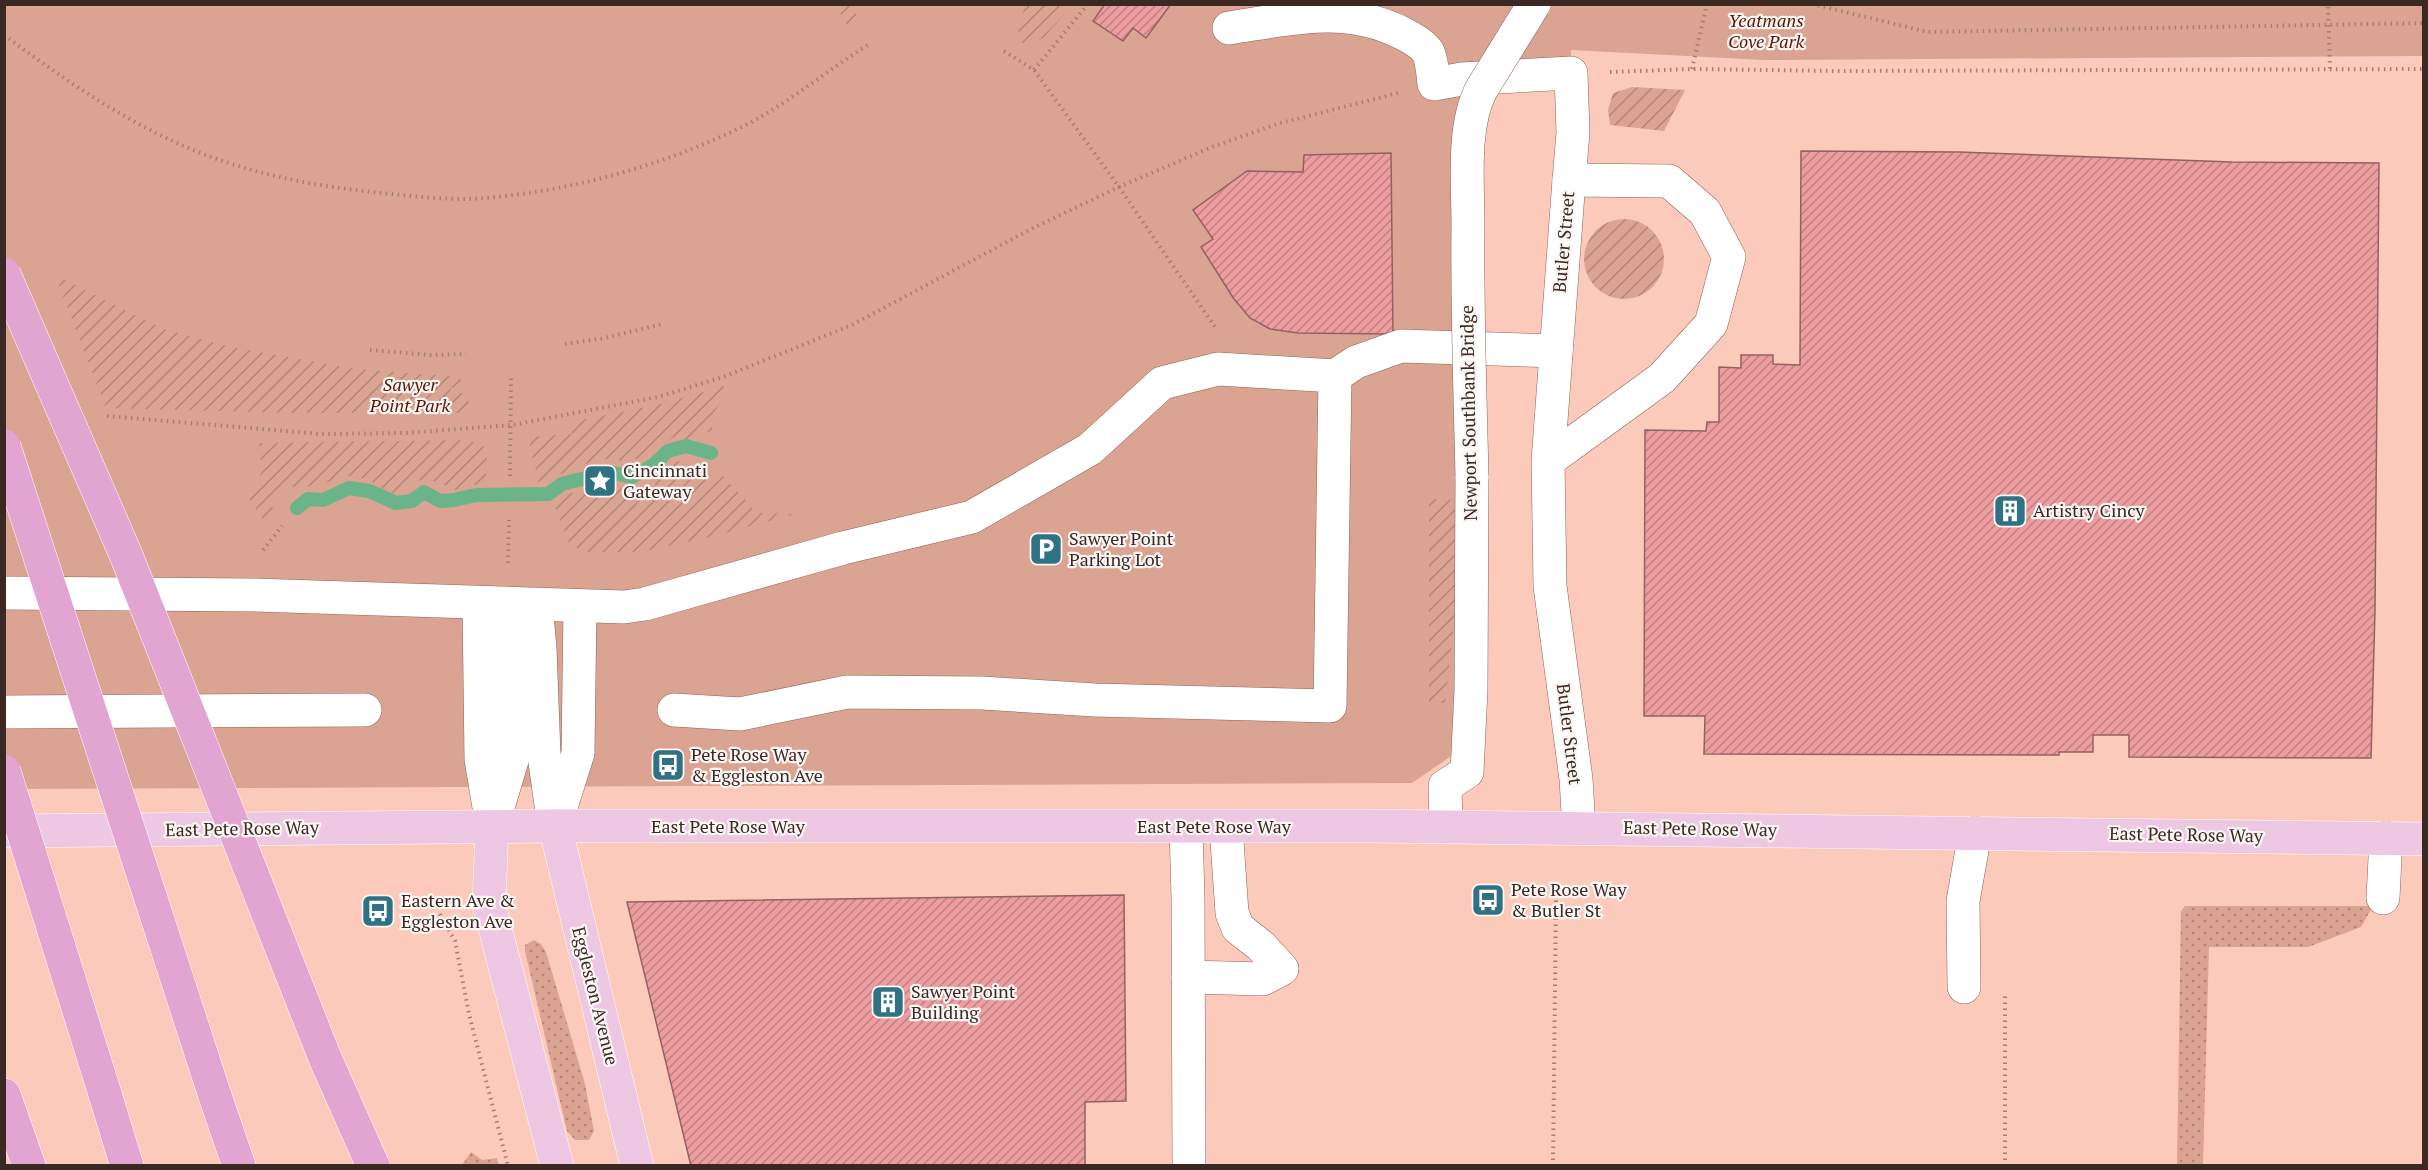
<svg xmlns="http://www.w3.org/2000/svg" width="2428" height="1170" font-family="'PT Serif',serif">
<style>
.grass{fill:url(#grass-dots)}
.park{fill:#dba392}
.garden{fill:url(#garden-furrows)}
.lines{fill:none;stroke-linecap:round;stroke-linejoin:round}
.stream{stroke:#6bb389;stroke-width:14}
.building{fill:url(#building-hatch);stroke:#916263;stroke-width:1.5}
.minor-casing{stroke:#8e6254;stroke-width:34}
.major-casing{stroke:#fff;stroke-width:34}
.highway-casing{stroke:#fff;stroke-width:34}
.path{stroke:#a38075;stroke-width:4;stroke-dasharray:1.5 4.5;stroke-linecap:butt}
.minor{stroke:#fff;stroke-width:33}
.major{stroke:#eec8e3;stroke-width:33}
.highway{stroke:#e2a4d0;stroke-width:33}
.minor-bridge-casing{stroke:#8e6254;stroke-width:34;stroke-linecap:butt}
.highway-bridge-casing{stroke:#fff;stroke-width:34;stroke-linecap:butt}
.minor-bridge{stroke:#fff;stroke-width:33}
.highway-bridge{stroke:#e2a4d0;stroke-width:33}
.labels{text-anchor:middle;stroke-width:4.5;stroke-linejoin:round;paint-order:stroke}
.park-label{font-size:18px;font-style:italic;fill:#581702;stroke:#fcf6f5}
.street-label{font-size:18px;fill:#3b2822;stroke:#fcf6f5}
.poi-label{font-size:18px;fill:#3b2822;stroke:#fcf6f5;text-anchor:start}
</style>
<defs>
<pattern id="grass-dots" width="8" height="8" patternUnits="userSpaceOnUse" patternTransform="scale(1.5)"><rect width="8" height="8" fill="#dba392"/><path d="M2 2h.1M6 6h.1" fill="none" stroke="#b38577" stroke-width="1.8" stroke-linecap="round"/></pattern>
<pattern id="garden-furrows" width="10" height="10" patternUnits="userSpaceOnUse" patternTransform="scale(1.5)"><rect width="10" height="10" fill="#dba392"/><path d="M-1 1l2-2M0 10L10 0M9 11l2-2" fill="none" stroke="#b38577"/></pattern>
<pattern id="building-hatch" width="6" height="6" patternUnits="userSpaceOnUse" patternTransform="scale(1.5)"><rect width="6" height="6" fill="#ed9da0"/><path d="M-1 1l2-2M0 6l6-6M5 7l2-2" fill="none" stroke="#c18082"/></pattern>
</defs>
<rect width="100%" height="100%" fill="#fccabb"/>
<!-- grass -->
<g class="grass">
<path d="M 2185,906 L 2373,906 L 2361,927 L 2308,947 L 2209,947 L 2203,1165 L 2177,1166 L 2181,911 Z"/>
<path d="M 534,940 L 541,944 L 546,952 L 585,1084 L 594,1131 L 589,1140 L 575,1140 L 567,1131 L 525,951 L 525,945 Z"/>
<path d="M 471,1152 L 482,1160 L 497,1158 L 499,1165 L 462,1165 Z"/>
</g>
<!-- park -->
<path class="park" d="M 2423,4 L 2424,56 L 1764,60 L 1571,50 L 1571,73 L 1462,79 L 1470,743 L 1412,783 L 5,789 L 4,5 Z"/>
<!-- garden -->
<g class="garden">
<path d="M 840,5 L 854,5 L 858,20 L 848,27 L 840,13 Z"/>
<path d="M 1025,5 L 1025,4 L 1073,5 L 1043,38 L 1029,44 L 1016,41 Z"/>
<path d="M 1632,87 L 1685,90 L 1664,131 L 1610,125 L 1608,110 L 1613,93 Z"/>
<circle cx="1624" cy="259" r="40"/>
<path d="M 55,275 L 163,329 L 232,347 L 356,369 L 461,377 L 461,387 L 451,388 L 450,393 L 467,393 L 471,413 L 290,413 L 106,408 Z"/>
<path d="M 724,386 L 721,402 L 710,418 L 713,431 L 699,433 L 693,440 L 681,444 L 673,437 L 652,453 L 628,462 L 606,459 L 578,466 L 539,484 L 528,437 L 572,434 L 572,422 L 661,404 Z"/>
<path d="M 468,440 L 487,448 L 486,485 L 473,485 L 455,490 C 429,477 418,475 394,494 L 382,489 L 370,480 L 348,476 L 315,486 L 285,487 L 275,497 L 272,510 L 276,518 L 265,523 L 248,497 L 262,472 L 259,443 Z"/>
<path d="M 684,460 C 697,474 705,476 723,476 L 757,513 L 795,514 L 710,537 L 640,552 L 586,552 L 570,545 L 554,505 L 560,503 L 568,494 L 587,489 L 619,487 L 632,496 L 650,497 L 655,486 L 656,473 L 665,464 Z"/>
<path d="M 1429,499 L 1468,500 L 1445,703 L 1429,703 Z"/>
</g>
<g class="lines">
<!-- stream -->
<path class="stream" d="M 297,508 L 308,499 L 323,500 L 349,488 L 369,491 L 396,503 L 412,501 L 424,492 L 440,501 L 454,500 L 476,495 L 548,494 L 562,484 L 609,472 L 632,477 L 653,465 L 668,451 L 686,446 L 711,453"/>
</g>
<!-- building -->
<g class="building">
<path d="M 1105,4 L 1171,4 L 1146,38 L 1133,28 L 1123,41 L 1093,21 Z"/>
<path d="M 1801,151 L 1959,152 L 2232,162 L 2379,163 L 2375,610 L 2371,758 L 2129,757 L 2129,735 L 2093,735 L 2093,752 L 2059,752 L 2059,755 L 1704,754 L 1705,716 L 1644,716 L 1645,430 L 1706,431 L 1707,422 L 1719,422 L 1719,367 L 1741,368 L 1741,355 L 1773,355 L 1773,364 L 1800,365 Z"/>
<path d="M 1391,153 L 1393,334 L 1298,333 L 1270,329 L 1250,318 L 1234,299 L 1201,247 L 1213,239 L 1193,210 L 1247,171 L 1303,172 L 1304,155 Z"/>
<path d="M 1124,895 L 1126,1101 L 1085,1102 L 1085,1166 L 691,1166 L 627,902 Z"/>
</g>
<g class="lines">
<defs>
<g id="minor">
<path d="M 1229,28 C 1290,19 1344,4 1402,33 C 1410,37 1423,44 1428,52 C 1432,60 1433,75 1434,84 L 1462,79 L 1571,73 L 1573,133 L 1569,180"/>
<path d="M 1335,376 L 1356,362 L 1401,346 L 1556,351"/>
<path d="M 1548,461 L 1662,378 L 1711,324 L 1729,257 L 1705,212 L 1669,181 L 1569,180 L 1548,461 L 1550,586 L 1576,779 L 1579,828"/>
<path d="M 4,593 L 253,595 L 624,607 L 645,604 L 843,548 L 972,517 L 1090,449 L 1162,383 L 1218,369 L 1335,376 L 1330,706 L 1095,700 L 982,693 L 847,692 L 740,714 L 674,710"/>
<path d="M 479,603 L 481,759 L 491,819"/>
<path d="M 536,605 L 540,648 L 544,755 L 553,819"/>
<path d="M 4,712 L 365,710"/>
<path d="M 555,826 L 578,753 L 580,606"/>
<path d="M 492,827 L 513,757 L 509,604"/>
<path d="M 1186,827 L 1188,898 L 1189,1166"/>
<path d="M 1446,827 L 1445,786 L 1467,772 L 1471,690 L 1472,476"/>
<path d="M 2383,898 L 2386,838"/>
<path d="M 1188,977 L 1263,979 L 1282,969 L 1261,946 L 1238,928 L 1232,913 L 1226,827"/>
<path d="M 1964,987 L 1963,901 L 1975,833"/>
</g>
<g id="major">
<path d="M 555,826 L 637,1166"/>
<path d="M 492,827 L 489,905 L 557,1166"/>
<path d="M 4,831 L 555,826 L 1370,826 L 2424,839"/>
</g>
<g id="highway">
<path d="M 214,1093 L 239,1166"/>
<path d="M 105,1094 L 127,1166"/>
<path d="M 4,1095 L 29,1166"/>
</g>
</defs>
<!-- minor casing -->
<use href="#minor" class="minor-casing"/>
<!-- major casing -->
<use href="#major" class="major-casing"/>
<!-- highway casing -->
<use href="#highway" class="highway-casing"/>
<!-- path -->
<g class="path">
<path d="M 1581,4 L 1585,6"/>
<path d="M 1812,4 L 1928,32 L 2424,23"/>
<path d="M 2328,7 L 2330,69"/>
<path d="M 4,35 C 66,81 131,126 203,154 C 258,175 315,186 373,192 C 411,196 449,201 486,198 C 575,190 660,166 740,128 C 787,105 827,70 871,43"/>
<path d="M 1004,51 L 1034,70 L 1119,187 L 1217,330"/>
<path d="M 1692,69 L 1707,4"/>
<path d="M 1034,70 L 1088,4"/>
<path d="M 1610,72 L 1692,69 L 1837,71 L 2424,69"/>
<path d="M 565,344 L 605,338 L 662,324"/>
<path d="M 370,350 L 430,355 L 466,354"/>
<path d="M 107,416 L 321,434 L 406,433 L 512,425 L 658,397 L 723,377 L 852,325 L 1031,229 L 1119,187 L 1212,147 L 1277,124 L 1398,93"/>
<path d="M 510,476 L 511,377"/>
<path d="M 263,550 L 282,526"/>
<path d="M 508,563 L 509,520"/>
<path d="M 440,914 L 455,941 L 469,1014 L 508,1166"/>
<path d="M 1553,1166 L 1556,899"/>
<path d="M 2005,1166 L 2005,992"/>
</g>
<!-- minor -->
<use href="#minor" class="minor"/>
<!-- major -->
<use href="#major" class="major"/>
<!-- highway -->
<use href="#highway" class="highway"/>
<defs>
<path id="minor-bridge" d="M 1472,476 C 1470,392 1467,308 1468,225 C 1468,184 1462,127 1481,90 L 1534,4"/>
<g id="highway-bridge">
<path d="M 4,274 L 126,555 L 325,1058 L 373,1166"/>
<path d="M 4,446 L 214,1093"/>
<path d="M 4,771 L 105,1094"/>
</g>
</defs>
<!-- minor-bridge casing -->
<use href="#minor-bridge" class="minor-bridge-casing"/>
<!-- highway-bridge casing -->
<use href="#highway-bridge" class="highway-bridge-casing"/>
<!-- minor-bridge -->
<use href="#minor-bridge" class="minor-bridge"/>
<!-- highway-bridge -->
<use href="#highway-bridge" class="highway-bridge"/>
</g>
<!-- icons -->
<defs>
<symbol id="sight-square" viewBox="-11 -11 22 22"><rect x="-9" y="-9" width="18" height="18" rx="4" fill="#2f7283" stroke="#fcf6f5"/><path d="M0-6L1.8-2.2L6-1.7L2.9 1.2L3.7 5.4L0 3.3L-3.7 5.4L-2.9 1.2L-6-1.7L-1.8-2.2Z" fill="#fff"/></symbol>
<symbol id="building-square" viewBox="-11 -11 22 22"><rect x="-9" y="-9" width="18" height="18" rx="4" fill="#2f7283" stroke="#fcf6f5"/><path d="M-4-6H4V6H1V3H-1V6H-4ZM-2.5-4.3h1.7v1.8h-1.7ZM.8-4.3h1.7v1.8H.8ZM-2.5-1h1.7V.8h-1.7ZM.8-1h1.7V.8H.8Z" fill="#fff"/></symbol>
<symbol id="parking-square" viewBox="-11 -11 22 22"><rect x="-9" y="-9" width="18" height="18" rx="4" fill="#2f7283" stroke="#fcf6f5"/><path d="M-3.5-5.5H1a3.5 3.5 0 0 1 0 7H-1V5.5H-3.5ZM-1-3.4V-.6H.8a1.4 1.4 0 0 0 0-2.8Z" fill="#fff"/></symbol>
<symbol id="bus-square" viewBox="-11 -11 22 22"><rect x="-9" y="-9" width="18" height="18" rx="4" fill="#2f7283" stroke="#fcf6f5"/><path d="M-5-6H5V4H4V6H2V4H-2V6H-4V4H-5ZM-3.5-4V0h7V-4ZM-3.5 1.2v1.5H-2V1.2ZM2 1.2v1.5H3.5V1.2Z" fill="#fff"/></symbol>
</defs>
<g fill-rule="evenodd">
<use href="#sight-square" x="581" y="462" width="38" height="38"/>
<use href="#building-square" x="1991" y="492" width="38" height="38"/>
<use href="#parking-square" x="1027" y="530" width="38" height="38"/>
<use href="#bus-square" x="649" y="746" width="38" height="38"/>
<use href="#bus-square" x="1469" y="881" width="38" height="38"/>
<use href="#bus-square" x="359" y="892" width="38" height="38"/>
<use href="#building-square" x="869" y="983" width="38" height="38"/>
</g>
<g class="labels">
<!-- park labels -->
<g class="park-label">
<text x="1766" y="27">Yeatmans<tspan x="1766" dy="21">Cove Park</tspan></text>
<text x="410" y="391">Sawyer<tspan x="410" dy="21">Point Park</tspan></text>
</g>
<!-- street labels -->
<g class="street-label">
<text transform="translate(1564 242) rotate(-85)" y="6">Butler Street</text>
<text transform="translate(1469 413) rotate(-91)" y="6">Newport Southbank Bridge</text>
<text transform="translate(1569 734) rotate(83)" y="6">Butler Street</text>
<text x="728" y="833">East Pete Rose Way</text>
<text x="1214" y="833">East Pete Rose Way</text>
<text transform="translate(242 829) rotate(-1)" y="6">East Pete Rose Way</text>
<text transform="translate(1700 829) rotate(1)" y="6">East Pete Rose Way</text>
<text transform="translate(2186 835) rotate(1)" y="6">East Pete Rose Way</text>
<text transform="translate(595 996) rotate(76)" y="6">Eggleston Avenue</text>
</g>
<!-- poi labels -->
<g class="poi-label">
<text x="623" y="477">Cincinnati<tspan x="623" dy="21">Gateway</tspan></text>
<text x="2033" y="517">Artistry Cincy</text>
<text x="1069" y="545">Sawyer Point<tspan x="1069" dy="21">Parking Lot</tspan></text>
<text x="691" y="761">Pete Rose Way<tspan x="691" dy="21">&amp; Eggleston Ave</tspan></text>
<text x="1511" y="896">Pete Rose Way<tspan x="1511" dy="21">&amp; Butler St</tspan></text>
<text x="401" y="907">Eastern Ave &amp;<tspan x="401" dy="21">Eggleston Ave</tspan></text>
<text x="911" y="998">Sawyer Point<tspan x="911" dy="21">Building</tspan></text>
</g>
</g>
<!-- border -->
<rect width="2428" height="1170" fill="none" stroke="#3b2822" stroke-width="12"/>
</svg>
